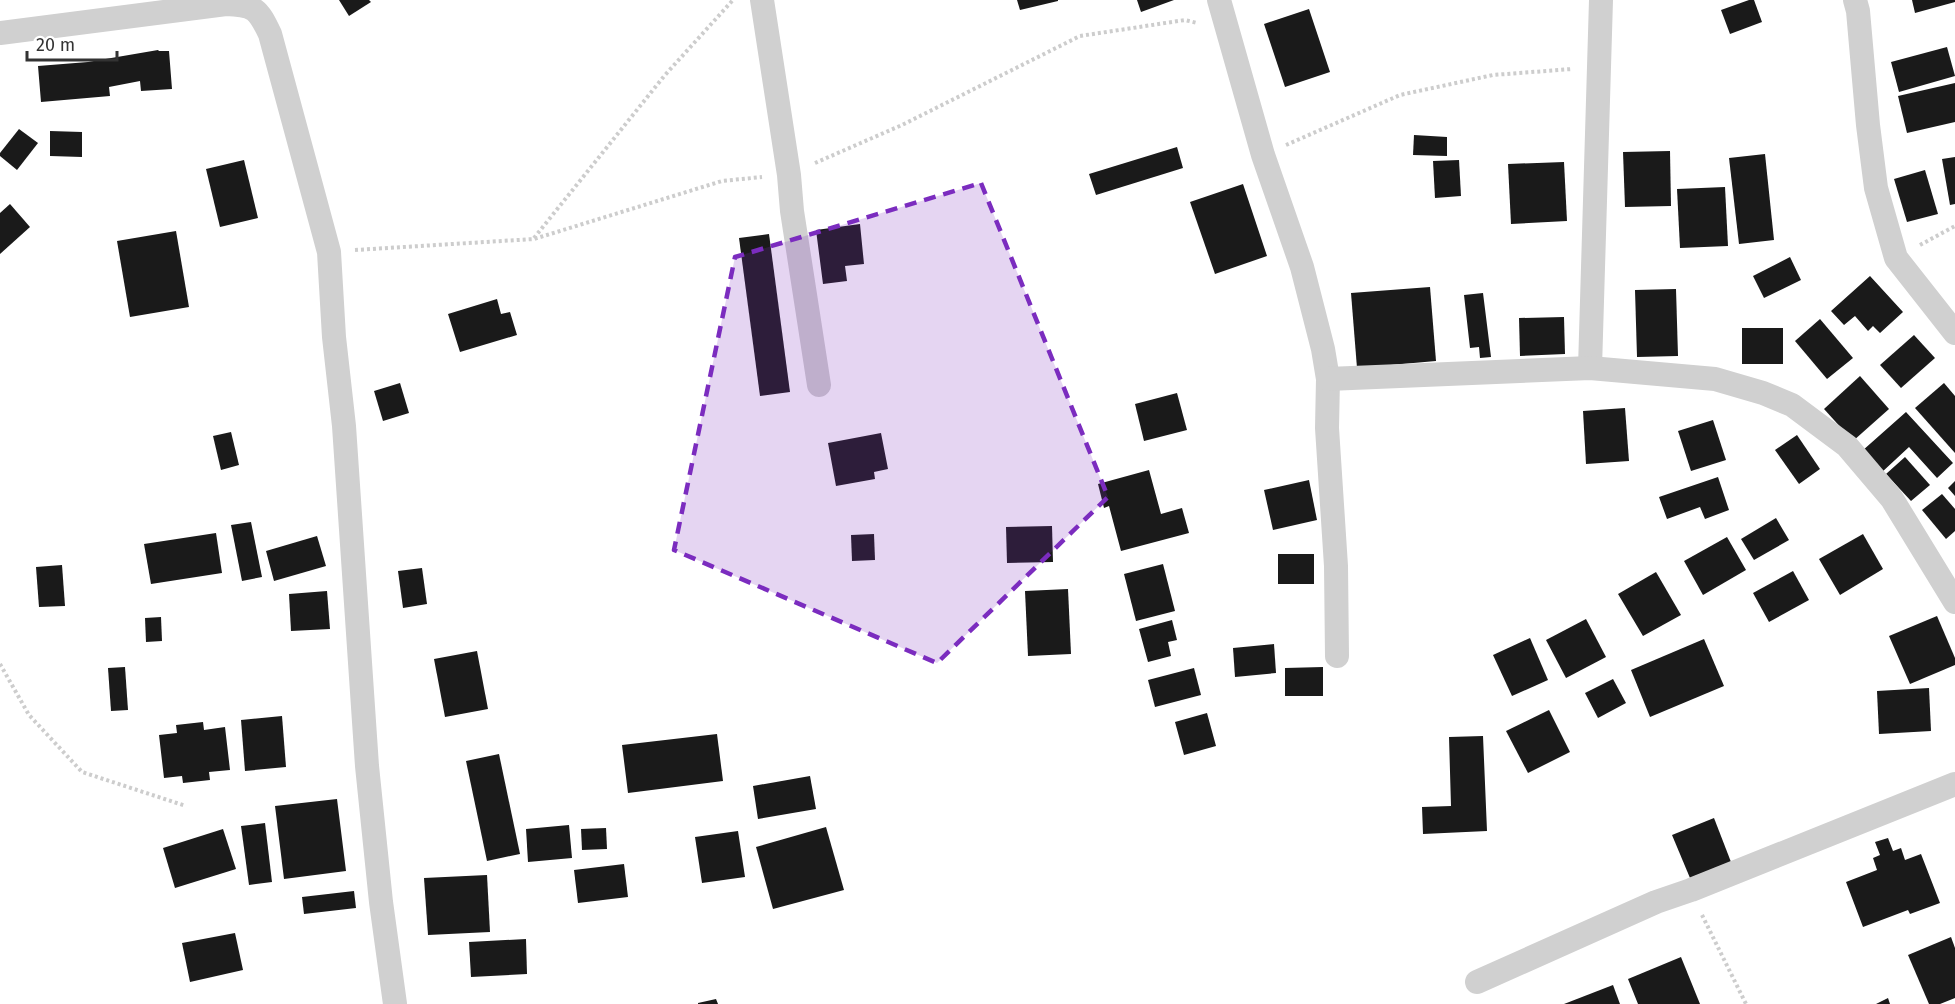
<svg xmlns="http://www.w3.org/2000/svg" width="1955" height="1004" font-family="'Fira Sans',sans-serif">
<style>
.building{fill:#1a1a1a}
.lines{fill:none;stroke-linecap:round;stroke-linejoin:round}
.path{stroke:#cdcdcd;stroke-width:4;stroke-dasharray:3 3;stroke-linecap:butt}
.minor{stroke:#d0d0d0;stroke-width:24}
.marked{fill:#7b2cbf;fill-opacity:0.2;stroke:#7b2cbf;stroke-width:4.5;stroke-dasharray:12 8;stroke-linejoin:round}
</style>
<rect width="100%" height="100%" fill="#fff"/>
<!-- building -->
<g class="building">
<path d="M 339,0 L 369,0 L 371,2 L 349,16 Z"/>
<path d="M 1017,0 L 1058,0 L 1058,1 L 1020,10 Z"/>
<path d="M 1137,0 L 1174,0 L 1141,12 Z"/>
<path d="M 1749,0 L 1754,0 L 1762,22 L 1730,34 L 1721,10 Z"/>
<path d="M 1912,0 L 1955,0 L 1955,2 L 1915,13 Z"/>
<path d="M 1309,9 L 1330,72 L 1285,87 L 1264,24 Z"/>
<path d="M 1947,47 L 1955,76 L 1899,92 L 1891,62 Z"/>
<path d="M 158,50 L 159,51 L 169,51 L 172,89 L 141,91 L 140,81 L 109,87 L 110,96 L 41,102 L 38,66 L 88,62 Z"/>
<path d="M 1955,83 L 1955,122 L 1907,133 L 1898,96 Z"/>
<path d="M 19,129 L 38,143 L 17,170 L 0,156 L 0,153 Z"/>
<path d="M 50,131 L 82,132 L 82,157 L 50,156 Z"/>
<path d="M 1414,135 L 1447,137 L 1447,156 L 1413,155 Z"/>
<path d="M 1177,147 L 1183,168 L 1096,195 L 1089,174 Z"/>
<path d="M 1670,151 L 1671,206 L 1625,207 L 1623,152 Z"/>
<path d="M 1765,154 L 1774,240 L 1739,244 L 1729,158 Z"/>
<path d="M 1955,157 L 1955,204 L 1950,205 L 1942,159 Z"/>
<path d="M 244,160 L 258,218 L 220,227 L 206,169 Z"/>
<path d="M 1459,160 L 1461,196 L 1435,198 L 1433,161 Z"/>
<path d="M 1564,162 L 1567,221 L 1511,224 L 1508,164 Z"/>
<path d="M 1925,170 L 1938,214 L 1907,222 L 1894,179 Z"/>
<path d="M 1243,184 L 1267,256 L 1215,274 L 1190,202 Z"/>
<path d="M 1725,187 L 1728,246 L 1680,248 L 1677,189 Z"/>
<path d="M 10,204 L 30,227 L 0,254 L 0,213 Z"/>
<path d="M 860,224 L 864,264 L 845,266 L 847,281 L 823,284 L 816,230 Z"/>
<path d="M 176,231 L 189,307 L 130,317 L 117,241 Z"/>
<path d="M 769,234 L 790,392 L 760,396 L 739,238 Z"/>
<path d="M 1790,257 L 1801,280 L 1764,298 L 1753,276 Z"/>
<path d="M 1870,276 L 1903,312 L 1880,333 L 1873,326 L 1868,331 L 1855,316 L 1844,325 L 1831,311 Z"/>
<path d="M 1430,287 L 1436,361 L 1357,368 L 1351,293 Z"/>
<path d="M 1676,289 L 1678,356 L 1637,357 L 1635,290 Z"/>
<path d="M 1483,293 L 1491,357 L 1480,358 L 1479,347 L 1470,348 L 1464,295 Z"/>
<path d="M 497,299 L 501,314 L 510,312 L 517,335 L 460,352 L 448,314 Z"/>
<path d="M 1564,317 L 1565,354 L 1520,356 L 1519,318 Z"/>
<path d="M 1820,319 L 1853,358 L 1827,379 L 1795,341 Z"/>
<rect x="1742" y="328" width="41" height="36"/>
<path d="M 1914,335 L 1935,358 L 1901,388 L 1880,365 Z"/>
<path d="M 1860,376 L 1889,409 L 1853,441 L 1824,409 Z"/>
<path d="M 400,383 L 409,413 L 383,421 L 374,391 Z"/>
<path d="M 1944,383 L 1955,396 L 1955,453 L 1915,408 Z"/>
<path d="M 1177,393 L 1187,430 L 1144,441 L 1135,404 Z"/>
<path d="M 1625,408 L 1629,461 L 1586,464 L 1583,411 Z"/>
<path d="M 1906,412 L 1953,463 L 1937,478 L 1909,447 L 1881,473 L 1862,451 Z"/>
<path d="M 1713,420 L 1726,460 L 1691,471 L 1678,431 Z"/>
<path d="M 231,432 L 239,465 L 221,470 L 213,436 Z"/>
<path d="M 881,433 L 888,469 L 874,472 L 875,479 L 836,486 L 828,443 Z"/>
<path d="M 1797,435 L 1820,469 L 1799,484 L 1775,450 Z"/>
<path d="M 1905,457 L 1930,485 L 1911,501 L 1886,474 Z"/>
<path d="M 1149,470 L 1161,514 L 1182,508 L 1189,533 L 1121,551 L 1109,506 L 1104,508 L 1098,484 Z"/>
<path d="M 1718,477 L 1729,510 L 1705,519 L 1700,507 L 1667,519 L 1659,497 Z"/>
<path d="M 1309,480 L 1317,520 L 1273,530 L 1264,490 Z"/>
<path d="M 1955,481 L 1955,496 L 1948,488 Z"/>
<path d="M 1942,494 L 1955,509 L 1955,531 L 1946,539 L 1922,510 Z"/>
<path d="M 1776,518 L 1789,540 L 1754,560 L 1741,539 Z"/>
<path d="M 251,522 L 262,577 L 242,581 L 231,525 Z"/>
<path d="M 1052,526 L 1053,562 L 1007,563 L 1006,527 Z"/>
<path d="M 216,533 L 222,573 L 151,584 L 144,544 Z"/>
<path d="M 874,534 L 875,560 L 852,561 L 851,535 Z"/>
<path d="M 1863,534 L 1883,569 L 1840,595 L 1819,559 Z"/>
<path d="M 317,536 L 326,566 L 274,581 L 266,551 Z"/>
<path d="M 1727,537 L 1746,570 L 1703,595 L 1684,561 Z"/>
<rect x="1278" y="554" width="36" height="30"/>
<path d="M 1163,564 L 1175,611 L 1136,621 L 1124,574 Z"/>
<path d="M 62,565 L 65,606 L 39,607 L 36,567 Z"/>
<path d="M 422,568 L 427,604 L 403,608 L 398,571 Z"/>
<path d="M 1793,571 L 1809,600 L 1769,622 L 1753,593 Z"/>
<path d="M 1656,572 L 1681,615 L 1643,636 L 1618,594 Z"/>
<path d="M 1068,589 L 1071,654 L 1028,656 L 1025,591 Z"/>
<path d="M 327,591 L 330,629 L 291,631 L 289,594 Z"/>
<path d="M 1937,616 L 1955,658 L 1955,665 L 1910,684 L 1889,636 Z"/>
<path d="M 161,617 L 162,641 L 146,642 L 145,618 Z"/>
<path d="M 1586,619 L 1606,657 L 1566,678 L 1546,640 Z"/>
<path d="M 1172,620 L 1177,640 L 1168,642 L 1171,656 L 1148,662 L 1139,629 Z"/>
<path d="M 1530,638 L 1548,680 L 1512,696 L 1493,655 Z"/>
<path d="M 1704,639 L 1724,686 L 1650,717 L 1631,670 Z"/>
<path d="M 1274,644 L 1276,673 L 1235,677 L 1233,648 Z"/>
<path d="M 477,651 L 488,709 L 445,717 L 434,659 Z"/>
<path d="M 125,667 L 128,710 L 111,711 L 108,668 Z"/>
<path d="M 1323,667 L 1323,696 L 1285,696 L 1285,668 Z"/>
<path d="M 1194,668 L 1201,695 L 1155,707 L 1148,680 Z"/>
<path d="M 1613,679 L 1626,703 L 1598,718 L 1585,693 Z"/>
<path d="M 1929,688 L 1931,731 L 1879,734 L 1877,691 Z"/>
<path d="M 1549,710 L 1570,752 L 1528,773 L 1506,731 Z"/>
<path d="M 1207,713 L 1216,746 L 1184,755 L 1175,722 Z"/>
<path d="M 282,716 L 286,767 L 245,771 L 241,720 Z"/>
<path d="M 203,722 L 204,730 L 225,727 L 230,770 L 209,772 L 210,780 L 183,783 L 182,776 L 164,778 L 159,735 L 177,733 L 176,725 Z"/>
<path d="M 717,734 L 723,781 L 628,793 L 622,745 Z"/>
<path d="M 1483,736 L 1487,831 L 1423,834 L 1422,807 L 1451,806 L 1449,737 Z"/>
<path d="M 499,754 L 520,854 L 487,861 L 466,761 Z"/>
<path d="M 810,776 L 816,809 L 758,819 L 753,786 Z"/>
<path d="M 337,799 L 346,871 L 284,879 L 275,806 Z"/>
<path d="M 1714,818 L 1731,862 L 1690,878 L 1672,835 Z"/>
<path d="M 265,823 L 272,882 L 249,885 L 241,826 Z"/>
<path d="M 569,825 L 572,858 L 528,862 L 526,829 Z"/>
<path d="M 826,827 L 844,890 L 773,909 L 756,847 Z"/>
<path d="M 606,828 L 607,849 L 582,850 L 581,829 Z"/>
<path d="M 223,829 L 236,869 L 175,888 L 163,848 Z"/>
<path d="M 738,831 L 745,877 L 702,883 L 695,837 Z"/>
<path d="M 1888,838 L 1893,851 L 1901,848 L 1905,860 L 1921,854 L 1940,903 L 1910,914 L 1908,910 L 1863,927 L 1846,882 L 1877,870 L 1873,858 L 1880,855 L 1875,842 Z"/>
<path d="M 624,864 L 628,897 L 578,903 L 574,870 Z"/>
<path d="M 487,875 L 490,932 L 428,935 L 424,878 Z"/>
<path d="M 354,891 L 356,908 L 304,914 L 302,897 Z"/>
<path d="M 235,933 L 243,970 L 190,982 L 182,943 Z"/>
<path d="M 1951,937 L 1955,948 L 1955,998 L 1940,1004 L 1929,1004 L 1908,955 Z"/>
<path d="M 526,939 L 527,974 L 471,977 L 469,942 Z"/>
<path d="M 1681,957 L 1700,1004 L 1638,1004 L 1628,979 Z"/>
<path d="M 1613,985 L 1620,1004 L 1564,1004 Z"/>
<path d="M 1888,998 L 1890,1004 L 1876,1004 Z"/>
<path d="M 716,999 L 718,1004 L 698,1004 L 698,1003 Z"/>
</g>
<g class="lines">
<!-- path -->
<g class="path">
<path d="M 1286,145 L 1400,95 L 1493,75 L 1572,69"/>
<path d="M 815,163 L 902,125 L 1080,36 L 1185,20 L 1197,23"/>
<path d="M 534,238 L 665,75 L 733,0"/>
<path d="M 1920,245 L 1955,226"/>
<path d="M 355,250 L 534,239 L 722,181 L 762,177"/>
<path d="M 0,664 L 29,715 L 82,772 L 186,806"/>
<path d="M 1702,915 L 1746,1004"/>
</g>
<!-- minor -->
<g class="minor">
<path d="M 762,0 L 789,175 L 792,211 L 819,385"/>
<path d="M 1219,0 L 1263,155 L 1302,267 L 1323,349 L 1328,379 L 1327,428 L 1336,566 L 1337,656"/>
<path d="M 1855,0 L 1858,11 L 1868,125 L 1876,188 L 1896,258 L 1955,333"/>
<path d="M 0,33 L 226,4 C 255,5 258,9 270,34 L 329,252 L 334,337 L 344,426 L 367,766 L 381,902 L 395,1004"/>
<path d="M 1590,368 L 1601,0"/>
<path d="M 1328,379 L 1590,368 L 1715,379 L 1763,393 L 1792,405 L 1847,446 L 1892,499 L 1955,602"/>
<path d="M 1477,982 L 1656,902 L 1691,890 L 1955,784"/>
</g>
</g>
<!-- marked area -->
<path class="marked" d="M 981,183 L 1108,497 L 937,663 L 674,550 L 735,257 Z"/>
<!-- scale -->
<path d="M27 51v9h90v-9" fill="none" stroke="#333333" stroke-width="3"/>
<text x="36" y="51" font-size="18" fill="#333333" stroke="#ffffff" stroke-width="4.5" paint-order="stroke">20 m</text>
</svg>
